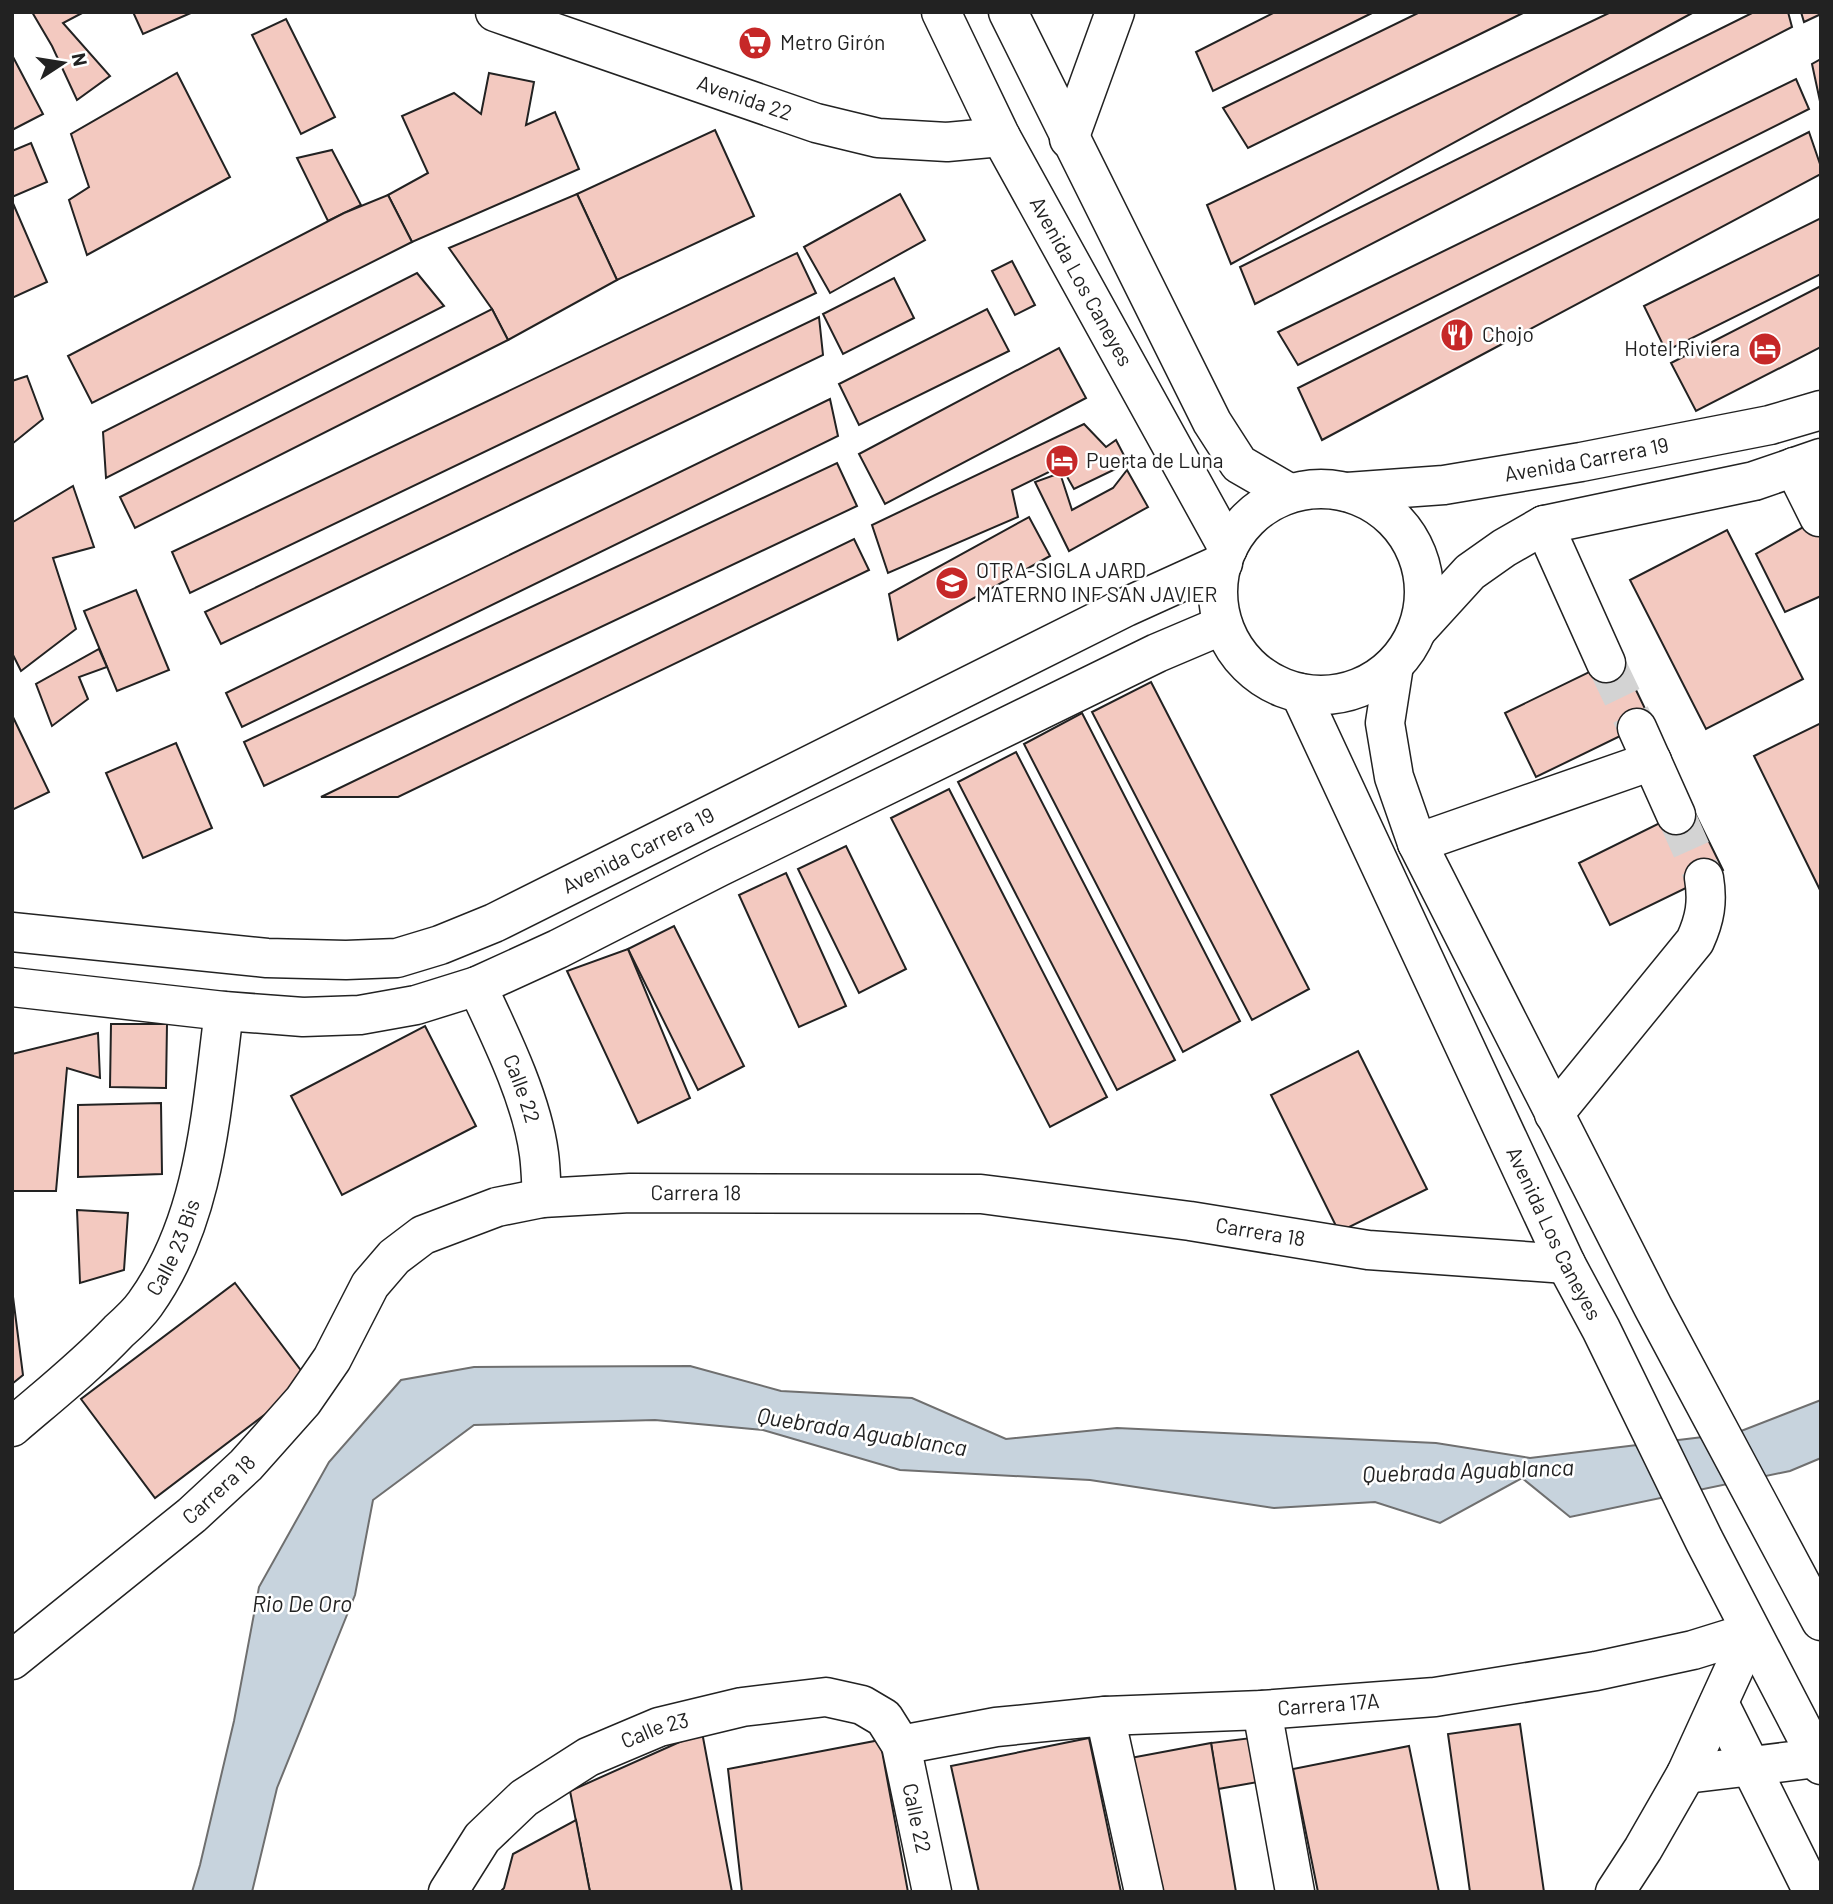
<svg xmlns="http://www.w3.org/2000/svg" width="1833" height="1904" font-family="Barlow,sans-serif">
<style>
.water{fill:#c7d3dd;stroke:#6f6f6f;stroke-width:2}
.building{fill:#f3c9c0;stroke:#222;stroke-width:2}
.lines{fill:none;stroke-linecap:round;stroke-linejoin:round}
.minor-tunnel{stroke:#d3d3d3;stroke-width:38;stroke-dasharray:38 19;stroke-linecap:butt}
.minor-casing{stroke:#222;stroke-width:41}
.major-casing{stroke:#222;stroke-width:41}
.minor{stroke:#fff;stroke-width:38}
.major{stroke:#fff;stroke-width:38}
.labels{text-anchor:middle;stroke-width:5;stroke-linejoin:round;paint-order:stroke}
.poi-label{font-size:21px;fill:#222;stroke:#fff;text-anchor:start}
.street-label{font-size:21px;fill:#222;stroke:#fff}
.water-label{font-size:23px;font-style:italic;fill:#222;stroke:#fff}
</style>
<rect width="100%" height="100%" fill="#fff"/>
<!-- water -->
<path class="water" d="M 690,1366 L 781,1391 L 912,1398 L 1006,1439 L 1117,1428 L 1436,1443 L 1530,1458 L 1736,1433 L 1821,1400 L 1821,1458 L 1790,1471 L 1570,1517 L 1522,1478 L 1440,1523 L 1375,1502 L 1274,1508 L 1090,1480 L 900,1470 L 763,1430 L 655,1420 L 474,1425 L 373,1500 L 355,1595 L 277,1788 L 252,1892 L 192,1892 L 200,1865 L 234,1721 L 259,1587 L 329,1462 L 401,1380 L 474,1367 Z"/>
<!-- building -->
<g class="building">
<path d="M 32,12 L 84,12 L 63,23 L 110,76 L 77,100 L 52,46 Z"/>
<path d="M 133,12 L 193,12 L 143,34 Z"/>
<path d="M 1275,12 L 1374,12 L 1213,91 L 1196,52 Z"/>
<path d="M 1420,12 L 1525,12 L 1248,148 L 1223,108 Z"/>
<path d="M 1611,12 L 1694,12 L 1231,264 L 1207,205 Z"/>
<path d="M 1754,12 L 1788,12 L 1792,27 L 1255,304 L 1240,267 Z"/>
<path d="M 1801,12 L 1821,12 L 1821,14 L 1804,22 Z"/>
<path d="M 286,19 L 335,117 L 301,134 L 252,35 Z"/>
<path d="M 12,55 L 43,114 L 12,130 Z"/>
<path d="M 1821,59 L 1821,106 L 1812,64 Z"/>
<path d="M 177,73 L 230,177 L 87,255 L 69,200 L 89,187 L 71,134 Z"/>
<path d="M 489,73 L 534,82 L 526,125 L 555,112 L 579,169 L 412,242 L 388,195 L 428,173 L 402,116 L 454,93 L 481,114 Z"/>
<path d="M 1796,79 L 1809,109 L 1298,365 L 1278,332 Z"/>
<path d="M 715,130 L 754,216 L 617,280 L 577,194 Z"/>
<path d="M 1809,132 L 1821,167 L 1821,174 L 1322,440 L 1298,388 Z"/>
<path d="M 31,143 L 47,182 L 12,197 L 12,151 Z"/>
<path d="M 332,150 L 361,205 L 328,221 L 297,158 Z"/>
<path d="M 577,194 L 617,280 L 508,340 L 492,309 L 449,248 Z"/>
<path d="M 900,194 L 925,240 L 830,293 L 804,247 Z"/>
<path d="M 388,195 L 412,242 L 92,403 L 68,356 L 344,213 Z"/>
<path d="M 12,201 L 47,282 L 12,298 Z"/>
<path d="M 1821,218 L 1821,274 L 1666,351 L 1644,306 Z"/>
<path d="M 797,253 L 816,293 L 190,593 L 172,552 Z"/>
<path d="M 1012,261 L 1035,305 L 1015,315 L 992,271 Z"/>
<path d="M 417,273 L 444,306 L 106,478 L 103,432 Z"/>
<path d="M 894,278 L 914,318 L 843,354 L 823,314 Z"/>
<path d="M 1821,286 L 1821,347 L 1696,411 L 1671,363 Z"/>
<path d="M 492,309 L 508,340 L 135,528 L 120,497 Z"/>
<path d="M 987,309 L 1009,351 L 859,425 L 839,384 Z"/>
<path d="M 819,317 L 823,355 L 221,644 L 205,612 Z"/>
<path d="M 1059,348 L 1086,398 L 885,504 L 859,454 Z"/>
<path d="M 27,376 L 43,419 L 12,444 L 12,381 Z"/>
<path d="M 830,399 L 838,436 L 242,727 L 226,693 Z"/>
<path d="M 1084,424 L 1106,447 L 1116,440 L 1128,463 L 1074,489 L 1061,466 L 1012,490 L 1018,517 L 888,573 L 872,525 Z"/>
<path d="M 837,463 L 857,506 L 264,786 L 244,742 Z"/>
<path d="M 1127,470 L 1148,507 L 1069,551 L 1035,482 L 1060,473 L 1072,510 L 1113,488 Z"/>
<path d="M 73,486 L 94,547 L 53,558 L 76,629 L 21,671 L 12,653 L 12,518 L 13,522 Z"/>
<path d="M 1029,517 L 1050,556 L 898,640 L 889,594 Z"/>
<path d="M 1821,517 L 1821,596 L 1785,612 L 1756,554 Z"/>
<path d="M 1727,530 L 1803,679 L 1706,729 L 1630,580 Z"/>
<path d="M 854,539 L 869,570 L 398,797 L 321,797 Z"/>
<path d="M 136,590 L 169,670 L 117,691 L 84,611 Z"/>
<path d="M 99,649 L 107,667 L 79,677 L 88,699 L 52,726 L 36,684 Z"/>
<path d="M 1620,657 L 1651,721 L 1536,777 L 1505,713 Z"/>
<path d="M 1151,682 L 1309,989 L 1252,1020 L 1092,712 Z"/>
<path d="M 1082,713 L 1240,1021 L 1183,1052 L 1024,744 Z"/>
<path d="M 12,715 L 49,792 L 12,810 Z"/>
<path d="M 1821,723 L 1821,892 L 1754,756 Z"/>
<path d="M 176,743 L 212,828 L 143,858 L 106,773 Z"/>
<path d="M 1016,752 L 1175,1060 L 1117,1090 L 958,782 Z"/>
<path d="M 949,789 L 1107,1097 L 1050,1127 L 891,818 Z"/>
<path d="M 1692,807 L 1723,870 L 1610,925 L 1579,863 Z"/>
<path d="M 846,846 L 906,969 L 859,993 L 798,869 Z"/>
<path d="M 786,873 L 846,1006 L 799,1027 L 739,895 Z"/>
<path d="M 674,926 L 744,1066 L 698,1090 L 628,949 Z"/>
<path d="M 628,949 L 690,1098 L 638,1123 L 567,971 Z"/>
<path d="M 111,1024 L 167,1024 L 166,1088 L 110,1087 Z"/>
<path d="M 425,1026 L 476,1126 L 342,1195 L 291,1096 Z"/>
<path d="M 98,1033 L 100,1078 L 67,1068 L 56,1191 L 12,1191 L 12,1054 Z"/>
<path d="M 1358,1051 L 1427,1189 L 1339,1232 L 1271,1095 Z"/>
<path d="M 161,1103 L 162,1174 L 78,1177 L 78,1105 Z"/>
<path d="M 77,1210 L 128,1213 L 124,1270 L 80,1283 Z"/>
<path d="M 235,1283 L 309,1381 L 155,1498 L 81,1399 Z"/>
<path d="M 12,1289 L 23,1375 L 12,1384 Z"/>
<path d="M 1520,1724 L 1544,1892 L 1470,1892 L 1448,1734 Z"/>
<path d="M 702,1732 L 732,1892 L 590,1892 L 570,1791 Z"/>
<path d="M 1089,1738 L 1121,1892 L 979,1892 L 951,1766 Z"/>
<path d="M 1251,1738 L 1258,1782 L 1218,1789 L 1211,1743 Z"/>
<path d="M 880,1740 L 908,1892 L 742,1892 L 728,1769 Z"/>
<path d="M 1211,1743 L 1236,1892 L 1153,1892 L 1125,1759 Z"/>
<path d="M 1409,1746 L 1439,1892 L 1318,1892 L 1293,1769 Z"/>
<path d="M 576,1820 L 590,1892 L 500,1892 L 504,1888 L 513,1854 Z"/>
</g>
<g class="lines">
<!-- minor-tunnel -->
<g class="minor-tunnel">
<path d="M 1606,663 L 1637,728"/>
<path d="M 1676,815 L 1704,878"/>
</g>
<defs>
<g id="minor">
<path id="s1" d="M 495,12 L 816,123 L 878,138 L 947,142 L 1001,137"/>
<path d="M 1069,139 L 1115,12"/>
<path d="M 1794,467 L 1819,517"/>
<path id="s2" d="M 1347,492 L 1444,485 L 1581,462 L 1770,425 L 1821,410"/>
<path d="M 1544,525 L 1606,663"/>
<path d="M 1418,629 L 1470,572 L 1504,548 L 1544,525 L 1754,481 L 1821,458"/>
<path d="M 1637,728 L 1676,815"/>
<path d="M 1417,843 L 1652,761"/>
<path id="s3" d="M 12,932 L 267,958 L 346,960 L 397,958 L 440,945 L 494,923 L 1126,607 L 1223,563"/>
<path id="s4" d="M 477,986 C 501,1037 532,1100 539,1154 C 541,1169 541,1183 542,1198"/>
<path d="M 12,987 L 224,1011 L 303,1017 L 360,1015 L 416,1005 L 477,986 L 558,949 L 719,867 L 1157,653 L 1223,625"/>
<path d="M 1554,1114 L 1695,941 C 1705,919 1708,902 1704,878"/>
<path id="s5" d="M 12,1427 C 48,1396 86,1366 119,1331 C 128,1323 138,1314 145,1304 C 206,1219 211,1111 224,1011"/>
<path id="s6" d="M 12,1660 L 192,1515 L 246,1465 L 303,1401 L 332,1359 L 370,1285 L 394,1257 L 423,1235 L 497,1207 L 542,1198 L 630,1193 L 981,1194 L 1190,1221 L 1368,1250 L 1566,1264"/>
<path d="M 1719,1703 L 1813,1892"/>
<path d="M 1262,1710 L 1295,1892"/>
<path d="M 1105,1716 L 1144,1892"/>
<path id="s7" d="M 901,1745 L 996,1727 L 1105,1716 L 1262,1710 L 1435,1697 L 1596,1671 L 1693,1650 L 1751,1632"/>
<path d="M 1686,1774 L 1817,1758"/>
<path id="s8" d="M 448,1892 L 482,1838 L 524,1798 L 588,1757 L 659,1727 L 742,1707 L 826,1697 L 862,1705 L 884,1718 L 901,1745 L 932,1892"/>
<path d="M 1615,1892 L 1643,1849 L 1686,1774 L 1751,1632"/>
</g>
<g id="major">
<path id="s9" d="M 941,12 L 1001,137 L 1228,548"/>
<path d="M 1008,12 L 1212,422 L 1239,464 L 1289,493"/>
<circle cx="1321" cy="592" r="103"/>
<path d="M 1394,665 L 1385,723 L 1394,777 L 1417,843 L 1653,1307 L 1821,1621"/>
<path id="s10" d="M 1300,693 L 1566,1264 L 1601,1329 L 1704,1540 L 1821,1765"/>
</g>
</defs>
<!-- minor casing -->
<use href="#minor" class="minor-casing"/>
<!-- major casing -->
<use href="#major" class="major-casing"/>
<!-- minor -->
<use href="#minor" class="minor"/>
<!-- major -->
<use href="#major" class="major"/>
</g>
<!-- icons -->
<defs>
<symbol id="supermarket-disc" viewBox="-11 -11 22 22"><circle r="9.5" fill="#c62828" stroke="#fff"/><path d="M-6-5.5h2.5l.6 2H6L4.5 2H-2.5L-4.4-4H-6ZM-1.5 3.2a1.3 1.3 0 1 0 .1 0ZM3 3.2a1.3 1.3 0 1 0 .1 0Z" fill="#fff"/></symbol>
<symbol id="restaurant-disc" viewBox="-11 -11 22 22"><circle r="9.5" fill="#c62828" stroke="#fff"/><path d="M-5-6h1v4h1v-4h1v4h1v-4h1v5L-1.5 .5V6h-2V.5L-5-1ZM5-6V6H3V1.5H1.5Q1.5-4 5-6Z" fill="#fff"/></symbol>
<symbol id="hotel-disc" viewBox="-11 -11 22 22"><circle r="9.5" fill="#c62828" stroke="#fff"/><path d="M-6-4.5h1.5V1H6V5H4.5V3h-9V5H-6ZM-4 0a1.8 1.8 0 1 1 3.6 0ZM.5 0V-2.5h3Q6-2.5 6 0Z" fill="#fff"/></symbol>
<symbol id="school-disc" viewBox="-11 -11 22 22"><circle r="9.5" fill="#c62828" stroke="#fff"/><path d="M0-5L7-2L0 1L-7-2ZM-4 1L0 2.5L4 1V4Q0 6-4 4Z" fill="#fff"/></symbol>
</defs>
<g fill-rule="evenodd">
<use href="#supermarket-disc" x="736" y="24" width="38" height="38"/>
<use href="#restaurant-disc" x="1438" y="316" width="38" height="38"/>
<use href="#hotel-disc" x="1746" y="330" width="38" height="38"/>
<use href="#hotel-disc" x="1043" y="442" width="38" height="38"/>
<use href="#school-disc" x="933" y="564" width="38" height="38"/>
</g>
<g class="labels">
<!-- poi labels -->
<g class="poi-label">
<text x="780" y="50">Metro Girón</text>
<text x="1482" y="342">Chojo</text>
<text x="1740" y="356" text-anchor="end">Hotel Riviera</text>
<text x="1086" y="468">Puerta de Luna</text>
<text x="976" y="578">OTRA-SIGLA JARD<tspan x="976" dy="24">MATERNO INF SAN JAVIER</tspan></text>
</g>
<!-- street labels -->
<g class="street-label">
<text dy="7" stroke="none"><textPath href="#s1" startOffset="264">Avenida 22</textPath></text>
<text dy="7" stroke="none"><textPath href="#s9" startOffset="304">Avenida Los Caneyes</textPath></text>
<text dy="7" stroke="none"><textPath href="#s2" startOffset="242">Avenida Carrera 19</textPath></text>
<text dy="7" stroke="none"><textPath href="#s3" startOffset="651">Avenida Carrera 19</textPath></text>
<text dy="7" stroke="none"><textPath href="#s4" startOffset="112">Calle 22</textPath></text>
<text dy="7" stroke="none"><textPath href="#s6" startOffset="877">Carrera 18</textPath></text>
<text dy="7" stroke="none"><textPath href="#s6" startOffset="1444">Carrera 18</textPath></text>
<text dy="7" stroke="none"><textPath href="#s10" startOffset="597">Avenida Los Caneyes</textPath></text>
<text dy="7" stroke="none"><textPath href="#s5" startOffset="245">Calle 23 Bis</textPath></text>
<text dy="7" stroke="none"><textPath href="#s6" startOffset="268">Carrera 18</textPath></text>
<text dy="7" stroke="none"><textPath href="#s7" startOffset="430">Carrera 17A</textPath></text>
<text dy="7" stroke="none"><textPath href="#s8" startOffset="270">Calle 23</textPath></text>
<text dy="7" stroke="none"><textPath href="#s8" startOffset="614">Calle 22</textPath></text>
</g>
<!-- water labels -->
<g class="water-label">
<text transform="translate(862 1432) rotate(9)" y="8">Quebrada Aguablanca</text>
<text transform="translate(1468 1471) rotate(-2)" y="8">Quebrada Aguablanca</text>
<text x="302" y="1612">Rio De Oro</text>
</g>
</g>
<!-- border -->
<rect width="1833" height="1904" fill="none" stroke="#222222" stroke-width="28"/>
<!-- north arrow -->
<g transform="translate(63 63) rotate(78)" stroke="#ffffff" stroke-width="5" paint-order="stroke">
<path d="M0-5L12 26L0 18L-12 26Z" fill="#222222"/>
<text y="-10" font-size="19" font-weight="bold" text-anchor="middle" fill="#222222">N</text>
</g>
</svg>
